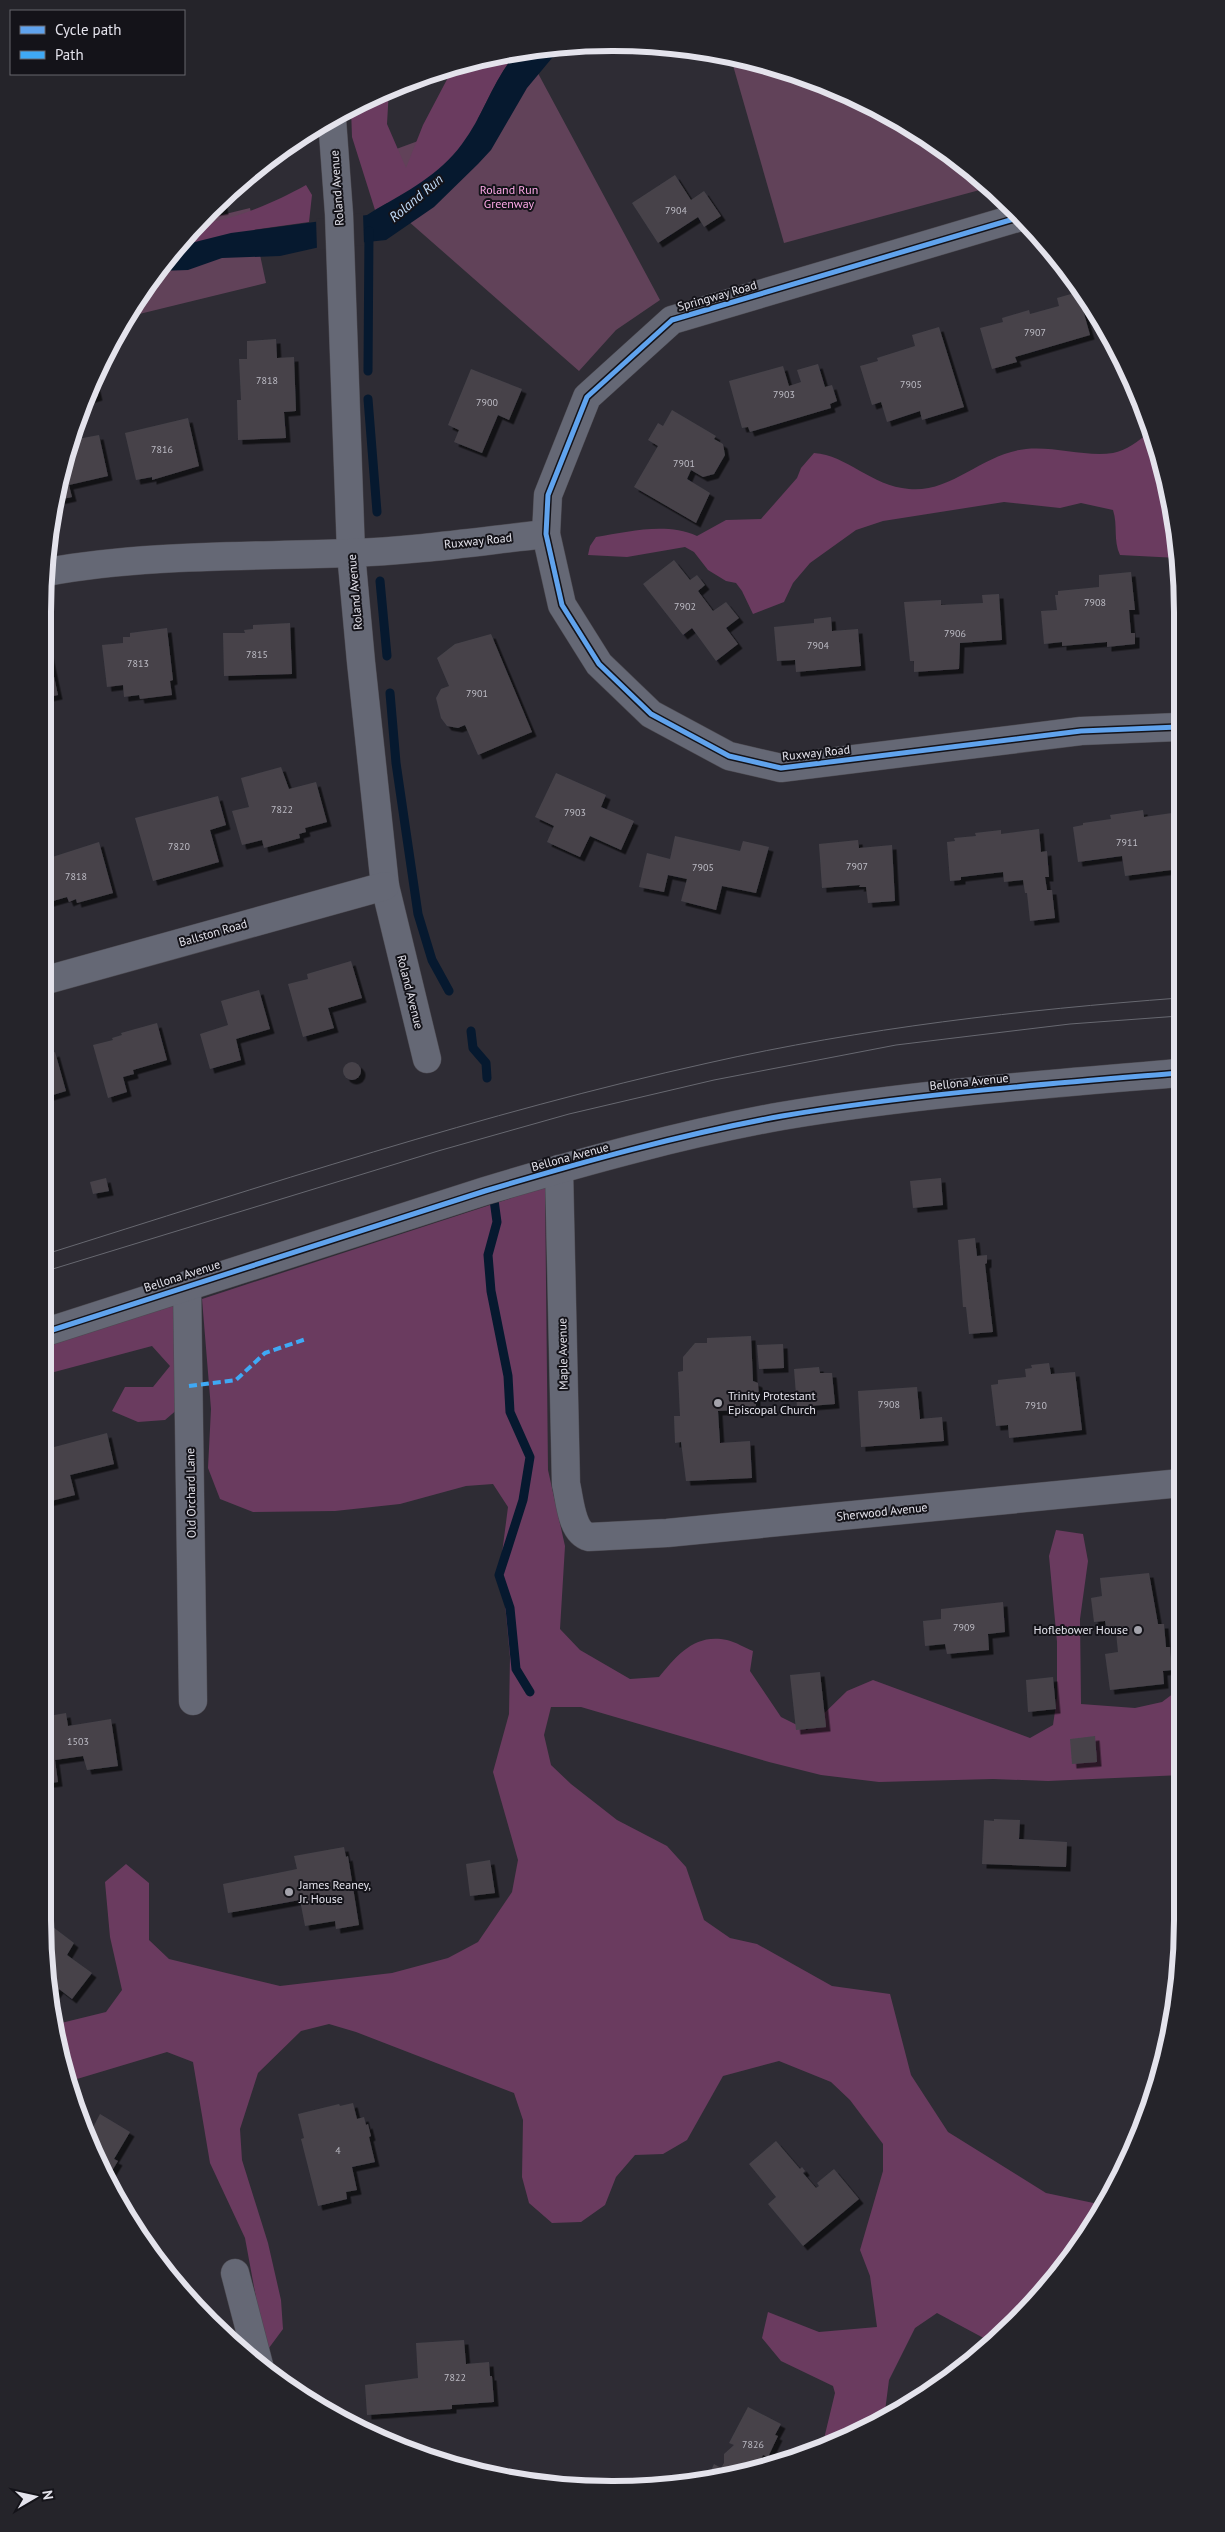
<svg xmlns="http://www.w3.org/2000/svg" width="1225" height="2532" font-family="'PT Sans',sans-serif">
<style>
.green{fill:#614259}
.forest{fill:#6a3b5f}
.water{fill:#06192f}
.pier{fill:#2e2c34}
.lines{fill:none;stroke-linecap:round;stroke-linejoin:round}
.stream{stroke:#06192f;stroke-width:9}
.building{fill:#46434a;filter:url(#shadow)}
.minor-casing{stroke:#4c4a51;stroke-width:29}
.tertiary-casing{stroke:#4c4a51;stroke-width:29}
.minor{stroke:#656875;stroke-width:28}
.tertiary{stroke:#656875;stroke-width:28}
.tram{stroke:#676870;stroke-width:1}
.quiet{stroke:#3fa9f5;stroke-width:4;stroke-dasharray:8 4;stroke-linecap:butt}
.cycleway-casing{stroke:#141319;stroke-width:8}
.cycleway{stroke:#60a3ed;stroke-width:5}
.poi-dot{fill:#a4a3ac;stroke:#141319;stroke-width:2}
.labels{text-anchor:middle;stroke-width:4;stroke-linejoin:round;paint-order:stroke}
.number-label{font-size:10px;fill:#bcbbc4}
.street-label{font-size:12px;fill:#e4e3ec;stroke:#141319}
.park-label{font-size:12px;fill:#fca8e6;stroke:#141319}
.poi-label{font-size:12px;fill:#e4e3ec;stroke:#141319;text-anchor:start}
.water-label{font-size:14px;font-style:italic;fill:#c2dcf9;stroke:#141319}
.rim{fill:none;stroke:#e4e3ec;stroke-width:6}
</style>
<defs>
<filter id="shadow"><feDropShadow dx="4.5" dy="4.5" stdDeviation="0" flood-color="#0009"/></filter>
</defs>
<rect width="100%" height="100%" fill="#2e2c34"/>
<!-- green -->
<g class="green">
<path d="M 730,55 L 831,86 L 960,160 L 987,188 L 784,243 Z"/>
<path d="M 533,64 L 660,300 L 616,330 L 579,371 L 383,199 L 380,155 L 486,116 Z"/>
<path d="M 250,208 L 266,283 L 127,317 L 139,296 L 201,220 Z"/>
</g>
<!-- forest -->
<g class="forest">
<path d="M 517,52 C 493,79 484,115 462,144 C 439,175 408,191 375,210 L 352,137 L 351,109 L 389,89 L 387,124 L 406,168 L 423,125 L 453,68 L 502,53 Z"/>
<path d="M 306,185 L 312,195 L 309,222 L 231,233 L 179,246 L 197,224 C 232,221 276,202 306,185 Z"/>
<path d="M 1149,433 L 1178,538 L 1178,558 L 1120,555 C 1113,540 1118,525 1113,510 L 1081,503 L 1060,508 L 1004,502 L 883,521 L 856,530 L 810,563 L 793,583 L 784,602 L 753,614 L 742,591 L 736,583 L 726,581 L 708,570 L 694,552 L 685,547 L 627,557 L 588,555 L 590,546 L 596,537 C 629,532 665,522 697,536 L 726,520 L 761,519 L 797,478 L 801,468 L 814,453 C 847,455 871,486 909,489 C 952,493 983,453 1026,449 C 1054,446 1085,457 1113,453 C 1126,451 1139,440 1149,433 Z"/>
<path d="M 545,1187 L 548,1470 L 565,1546 L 560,1629 L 580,1650 L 630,1679 L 659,1677 C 677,1655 695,1633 727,1640 C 736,1642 745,1648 753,1651 L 750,1671 L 781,1717 L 807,1730 L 847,1691 L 873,1680 L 1030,1738 L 1053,1725 L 1057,1697 L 1057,1642 L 1049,1556 L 1056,1530 L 1083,1534 L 1088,1561 L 1080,1619 L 1081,1704 L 1135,1708 L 1162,1702 L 1182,1687 L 1182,1775 L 1048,1781 L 993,1779 L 879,1782 L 821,1775 L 769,1762 L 581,1707 L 551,1707 L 544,1735 L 551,1765 L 571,1784 L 617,1820 L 667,1846 L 686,1867 L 704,1920 L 730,1938 L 757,1944 L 832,1986 L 890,1994 L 911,2075 L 948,2132 L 1046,2193 L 1103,2205 L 1087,2236 L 1041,2296 L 991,2342 L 937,2313 L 915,2328 L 889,2380 L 884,2419 L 865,2431 L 822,2447 L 835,2393 L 833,2386 L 781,2361 L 762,2338 L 768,2312 L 819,2332 L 877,2327 L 870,2276 L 860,2250 L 883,2171 L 883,2144 L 850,2100 L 831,2082 L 779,2061 L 723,2076 L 687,2140 L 663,2154 L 635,2155 L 616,2177 L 605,2205 L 581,2222 L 552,2223 L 529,2203 L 522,2177 L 523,2120 L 514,2093 L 356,2032 L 329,2024 L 301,2031 L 258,2073 L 240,2129 L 242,2160 L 268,2243 L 281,2300 L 283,2329 L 266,2352 L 245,2238 L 210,2163 L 193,2062 L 167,2052 L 67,2082 L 53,2030 L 53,2025 L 106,2012 L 122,1990 L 110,1937 L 105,1882 L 126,1864 L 149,1883 L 149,1940 L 169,1959 L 280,1986 L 392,1973 L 448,1958 L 478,1942 L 512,1892 L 518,1860 L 493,1772 L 509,1714 L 510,1657 L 501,1561 L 508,1507 L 493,1484 L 466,1486 L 400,1504 L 335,1511 L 253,1512 L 220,1499 L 208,1468 L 211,1409 L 202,1299 Z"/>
<path d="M 169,1296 L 180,1318 L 186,1402 L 165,1420 L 138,1422 L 112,1411 L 125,1387 L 153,1387 L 170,1366 L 152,1346 L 43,1375 L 43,1340 Z"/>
</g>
<!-- water -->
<path class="water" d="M 570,47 L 552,58 L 527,88 L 491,150 L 478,164 L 434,207 L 386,240 L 320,247 L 280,256 L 222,258 L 188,270 L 159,271 L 179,246 L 231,233 L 367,215 L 375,210 C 408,191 439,175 462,144 C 484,115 493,79 517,52 Z"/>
<!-- pier -->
<path class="pier" d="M 363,213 L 364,245 L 317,250 L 316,219 Z"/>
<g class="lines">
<!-- stream -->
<g class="stream">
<path d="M 368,371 L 369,231"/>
<path d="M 368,399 L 377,512"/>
<path d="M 380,581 L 387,656"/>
<path d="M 390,693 L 396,763 L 418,914 L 432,960 L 449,991"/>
<path d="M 471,1031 L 473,1048 L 486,1063 L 487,1078"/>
<path d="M 494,1200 L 497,1222 L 488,1255 L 491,1291 L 508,1376 L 510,1412 L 530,1457 L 523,1500 L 499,1575 L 510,1608 L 516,1669 L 530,1692"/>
</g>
</g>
<!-- building -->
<g class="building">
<path d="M 675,175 L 691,200 L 704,191 L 721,216 L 704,227 L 698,217 L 658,243 L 632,203 Z"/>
<path d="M 222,199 L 224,210 L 206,213 L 210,209 Z"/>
<path d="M 1078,292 L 1090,335 L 1015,357 L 1017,362 L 992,369 L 980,328 L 1003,322 L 1002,318 L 1029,310 L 1030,314 L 1059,306 L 1057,298 Z"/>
<path d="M 939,327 L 964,407 L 922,420 L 920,411 L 887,422 L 881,402 L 872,405 L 860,366 L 878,361 L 877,358 L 915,346 L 912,335 Z"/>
<path d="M 276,339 L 277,358 L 294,357 L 296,411 L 284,412 L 286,438 L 238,440 L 237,400 L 241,400 L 239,359 L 247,359 L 247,341 Z"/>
<path d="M 818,364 L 825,387 L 832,385 L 837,401 L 830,404 L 831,408 L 750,432 L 748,427 L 742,428 L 729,381 L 783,366 L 789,386 L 801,382 L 797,370 Z"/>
<path d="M 471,369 L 522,389 L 509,420 L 498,415 L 482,453 L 454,442 L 459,430 L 448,425 Z"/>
<path d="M 94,379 L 98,396 L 85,400 L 86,394 Z"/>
<path d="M 672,410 L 716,436 L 714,439 L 723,444 L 725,455 L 714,474 L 703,477 L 691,470 L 687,479 L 710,493 L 696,523 L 634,487 L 658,446 L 648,440 L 658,423 L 663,426 Z"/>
<path d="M 188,418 L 199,466 L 152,480 L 152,477 L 136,480 L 125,433 Z"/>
<path d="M 99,435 L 108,476 L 69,485 L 72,497 L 54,501 L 72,440 Z"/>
<path d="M 674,560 L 690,580 L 697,575 L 705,585 L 698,591 L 713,611 L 726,602 L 739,618 L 726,628 L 738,644 L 716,661 L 692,628 L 683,635 L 643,584 Z"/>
<path d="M 1131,572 L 1135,610 L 1129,610 L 1131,633 L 1135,633 L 1135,644 L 1107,647 L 1107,642 L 1062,646 L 1062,642 L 1044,644 L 1041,611 L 1057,610 L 1055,595 L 1058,595 L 1058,591 L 1099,587 L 1099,575 Z"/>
<path d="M 999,594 L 1002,640 L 960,643 L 959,669 L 914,672 L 914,661 L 910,661 L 904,602 L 941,600 L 941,605 L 983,603 L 982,595 Z"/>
<path d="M 1172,604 L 1178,604 L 1178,639 L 1176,639 Z"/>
<path d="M 831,617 L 832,631 L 858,629 L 861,666 L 796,672 L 795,660 L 777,661 L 774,627 L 814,623 L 814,619 Z"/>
<path d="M 290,623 L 292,674 L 224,676 L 223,633 L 245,633 L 244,630 L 253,629 L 253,625 Z"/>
<path d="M 167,628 L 173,680 L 170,681 L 172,695 L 140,699 L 139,695 L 124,697 L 123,685 L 107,687 L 102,645 L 123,643 L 123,637 L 130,637 L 130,633 Z"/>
<path d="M 491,634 L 532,732 L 478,755 L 465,725 L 458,728 L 447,726 L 441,718 L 436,698 L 441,689 L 449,686 L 437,658 L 455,644 Z"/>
<path d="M 47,644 L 58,695 L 43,698 L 43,645 Z"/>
<path d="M 281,767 L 289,789 L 316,782 L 327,822 L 305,828 L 306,832 L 299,834 L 300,838 L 264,848 L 262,840 L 242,845 L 232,811 L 249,807 L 241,778 Z"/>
<path d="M 556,773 L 606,795 L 601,807 L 634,821 L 621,850 L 590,836 L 580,857 L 547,842 L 554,826 L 535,817 Z"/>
<path d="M 218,796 L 226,825 L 210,830 L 219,862 L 153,881 L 135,818 Z"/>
<path d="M 1143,810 L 1144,817 L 1179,812 L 1179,869 L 1125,876 L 1122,856 L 1078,862 L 1073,827 L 1083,825 L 1083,823 L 1111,819 L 1110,815 Z"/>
<path d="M 1039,829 L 1041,852 L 1047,851 L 1049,877 L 1045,877 L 1047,890 L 1052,890 L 1055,918 L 1030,921 L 1027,893 L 1025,893 L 1023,880 L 1004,882 L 1003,872 L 961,877 L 961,880 L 950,881 L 947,842 L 955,841 L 954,838 L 976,836 L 975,833 L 1001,830 L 1001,834 Z"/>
<path d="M 675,836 L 740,851 L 743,841 L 769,847 L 756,893 L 722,886 L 716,910 L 681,901 L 687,879 L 668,875 L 664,892 L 639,887 L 647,853 L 670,859 Z"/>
<path d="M 858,840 L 859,848 L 892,845 L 895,901 L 868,903 L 866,887 L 859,887 L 860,885 L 822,888 L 819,844 Z"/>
<path d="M 99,842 L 113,893 L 77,903 L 76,899 L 69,902 L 67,897 L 46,903 L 43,893 L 43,860 Z"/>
<path d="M 351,961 L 362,998 L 328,1008 L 334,1028 L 303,1037 L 288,984 L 308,979 L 307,974 Z"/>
<path d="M 259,990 L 270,1029 L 236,1039 L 241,1060 L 210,1069 L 200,1034 L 228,1025 L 221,1001 Z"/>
<path d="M 157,1023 L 167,1060 L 133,1070 L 134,1074 L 123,1077 L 127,1092 L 108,1098 L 93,1045 L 113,1040 L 112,1038 L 122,1035 L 121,1033 Z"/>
<path d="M 55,1052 L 66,1091 L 43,1098 L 43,1056 Z"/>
<circle cx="352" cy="1071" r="9"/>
<path d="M 106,1178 L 109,1191 L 93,1194 L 90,1182 Z"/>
<path d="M 941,1178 L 943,1205 L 913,1208 L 910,1181 Z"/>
<path d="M 975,1238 L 977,1256 L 987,1255 L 987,1263 L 985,1264 L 993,1332 L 969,1334 L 966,1307 L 963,1307 L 958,1240 Z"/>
<path d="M 751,1336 L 753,1381 L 758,1383 L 759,1397 L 756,1397 L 756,1409 L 718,1411 L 720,1443 L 750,1441 L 752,1478 L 686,1481 L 681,1442 L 675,1443 L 674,1416 L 680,1416 L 678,1372 L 683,1371 L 683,1357 L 695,1343 L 707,1343 L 707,1338 Z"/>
<path d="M 783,1344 L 784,1368 L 759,1369 L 757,1345 Z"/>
<path d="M 1049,1363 L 1051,1374 L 1075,1372 L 1082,1430 L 1009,1438 L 1008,1425 L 996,1426 L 991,1385 L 998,1384 L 998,1380 L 1026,1377 L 1025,1369 L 1032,1368 L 1031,1365 Z"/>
<path d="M 819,1367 L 820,1373 L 832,1373 L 835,1404 L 797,1407 L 794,1369 Z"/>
<path d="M 917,1387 L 920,1419 L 942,1417 L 944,1441 L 861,1447 L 858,1391 Z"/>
<path d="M 107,1433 L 114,1464 L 70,1475 L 75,1495 L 43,1503 L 43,1450 Z"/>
<path d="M 1149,1573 L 1158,1624 L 1164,1624 L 1166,1647 L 1170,1647 L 1172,1670 L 1163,1671 L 1164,1684 L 1110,1690 L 1105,1654 L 1118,1652 L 1116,1632 L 1112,1633 L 1111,1627 L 1106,1627 L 1105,1621 L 1094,1622 L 1091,1598 L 1102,1596 L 1100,1578 Z"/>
<path d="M 1003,1602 L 1005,1632 L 988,1634 L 989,1650 L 947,1654 L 945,1644 L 925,1646 L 923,1621 L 941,1619 L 941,1609 Z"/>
<path d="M 820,1672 L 826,1727 L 796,1730 L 790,1675 Z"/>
<path d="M 1053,1677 L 1056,1709 L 1028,1712 L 1026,1680 Z"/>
<path d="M 66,1713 L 68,1726 L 111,1719 L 118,1766 L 87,1770 L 83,1756 L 55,1760 L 58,1782 L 43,1784 L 43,1717 Z"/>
<path d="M 1095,1736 L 1097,1762 L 1072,1764 L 1070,1739 Z"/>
<path d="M 994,1819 L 1020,1820 L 1019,1839 L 1067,1842 L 1066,1867 L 982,1864 L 984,1820 L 994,1821 Z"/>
<path d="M 344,1847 L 346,1857 L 348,1856 L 359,1925 L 336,1929 L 335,1921 L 305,1926 L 300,1900 L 228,1913 L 223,1884 L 297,1869 L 294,1856 Z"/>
<path d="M 490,1860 L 495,1893 L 470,1896 L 466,1864 Z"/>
<path d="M 49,1924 L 74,1943 L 67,1955 L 92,1973 L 72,1999 L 59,1989 L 55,1995 L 50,1991 L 44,1932 Z"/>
<path d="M 353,2103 L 357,2119 L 364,2117 L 366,2125 L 368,2124 L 371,2136 L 369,2137 L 375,2162 L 352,2167 L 357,2190 L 346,2192 L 347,2199 L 318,2206 L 301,2139 L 304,2138 L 298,2114 L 339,2104 L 340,2106 Z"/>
<path d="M 100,2114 L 130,2132 L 114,2159 L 118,2161 L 107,2179 L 85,2131 L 90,2133 Z"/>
<path d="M 776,2141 L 800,2169 L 802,2167 L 805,2171 L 803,2173 L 816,2188 L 819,2186 L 817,2183 L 834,2169 L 859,2199 L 803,2246 L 768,2204 L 776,2197 L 749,2164 Z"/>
<path d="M 464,2340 L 466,2364 L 489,2362 L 490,2376 L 492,2376 L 494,2402 L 452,2405 L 452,2409 L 367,2415 L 365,2385 L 418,2378 L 416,2343 Z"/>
<path d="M 748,2407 L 781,2424 L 775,2435 L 778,2436 L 768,2457 L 763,2455 L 760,2461 L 764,2463 L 760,2470 L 712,2480 L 708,2477 L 714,2464 L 721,2468 L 724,2463 L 724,2454 L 734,2445 L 729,2443 Z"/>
</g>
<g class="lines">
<defs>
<g id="minor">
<path d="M 332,119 L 339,214 L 351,553 L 361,662 L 385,886 L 427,1059"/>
<path d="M 1017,218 L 672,320 L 587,397 L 548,495 L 546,534 L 562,605 L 599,664 L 651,714 L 729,756 L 781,768 L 1081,731 L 1178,727"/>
<path d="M 47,572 C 146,554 248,557 349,553 C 415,551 481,541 546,534"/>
<path d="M 43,981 L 385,886"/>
<path d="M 559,1169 L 566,1484 C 570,1500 571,1532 589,1537 L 667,1533 L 1181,1483"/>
<path d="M 187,1285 L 193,1701"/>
<path d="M 235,2273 L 259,2365"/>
</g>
<path id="tertiary" d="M 43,1333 L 485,1191 C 582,1162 682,1134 782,1116 C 913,1094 1047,1084 1179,1073"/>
</defs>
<!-- minor casing -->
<use href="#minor" class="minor-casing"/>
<!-- tertiary casing -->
<use href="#tertiary" class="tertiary-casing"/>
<!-- minor -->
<use href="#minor" class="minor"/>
<!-- tertiary -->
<use href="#tertiary" class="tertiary"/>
<!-- tram -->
<g class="tram">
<path d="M 43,1255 C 263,1186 483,1113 708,1063 C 863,1028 1021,1010 1179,998"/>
<path d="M 43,1272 L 438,1151 L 569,1114 L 714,1080 L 896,1045 L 1070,1024 L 1179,1016"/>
</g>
<!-- quiet -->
<path class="quiet" d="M 189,1386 L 236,1380 L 265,1353 L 306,1339"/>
<defs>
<g id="cycleway">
<path d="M 1017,218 L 672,320 L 587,397 L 548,495 L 546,534 L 562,605 L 599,664 L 651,714 L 729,756 L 781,768 L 1081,731 L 1178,727"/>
<path d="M 43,1333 L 485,1191 C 582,1162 682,1134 782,1116 C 913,1094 1047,1084 1179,1073"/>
</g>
</defs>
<!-- cycleway casing -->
<use href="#cycleway" class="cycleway-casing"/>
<!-- cycleway -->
<use href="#cycleway" class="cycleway"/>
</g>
<!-- markers -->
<g class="poi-dot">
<circle cx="718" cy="1403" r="5"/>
<circle cx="1138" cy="1630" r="5"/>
<circle cx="289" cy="1892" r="5"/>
</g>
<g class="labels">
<!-- number labels -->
<g class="number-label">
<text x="676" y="214">7904</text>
<text x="1035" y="336">7907</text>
<text x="267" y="384">7818</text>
<text x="911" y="388">7905</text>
<text x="784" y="398">7903</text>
<text x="487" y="406">7900</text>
<text x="162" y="453">7816</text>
<text x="684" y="467">7901</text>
<text x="1095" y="606">7908</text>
<text x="685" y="610">7902</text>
<text x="955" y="637">7906</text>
<text x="818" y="649">7904</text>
<text x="257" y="658">7815</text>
<text x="138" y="667">7813</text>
<text x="477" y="697">7901</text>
<text x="282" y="813">7822</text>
<text x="575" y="816">7903</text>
<text x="1127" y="846">7911</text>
<text x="179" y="850">7820</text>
<text x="857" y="870">7907</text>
<text x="703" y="871">7905</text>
<text x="76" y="880">7818</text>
<text x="889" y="1408">7908</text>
<text x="1036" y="1409">7910</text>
<text x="964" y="1631">7909</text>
<text x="78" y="1745">1503</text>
<text x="338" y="2154">4</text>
<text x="455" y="2381">7822</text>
<text x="753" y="2448">7826</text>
</g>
<!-- street labels -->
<g class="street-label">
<text transform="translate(337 188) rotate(-94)" y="4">Roland Avenue</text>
<text transform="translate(717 296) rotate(-16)" y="4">Springway Road</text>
<text transform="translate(478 541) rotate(-6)" y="4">Ruxway Road</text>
<text transform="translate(355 592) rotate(-95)" y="4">Roland Avenue</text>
<text transform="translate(816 753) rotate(-6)" y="4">Ruxway Road</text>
<text transform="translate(213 933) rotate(-16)" y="4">Ballston Road</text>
<text transform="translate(410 992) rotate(76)" y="4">Roland Avenue</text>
<text transform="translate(969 1082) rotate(-6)" y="4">Bellona Avenue</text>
<text transform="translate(570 1157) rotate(-15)" y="4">Bellona Avenue</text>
<text transform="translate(182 1276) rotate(-18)" y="4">Bellona Avenue</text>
<text transform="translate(563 1354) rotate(-91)" y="4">Maple Avenue</text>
<text transform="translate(191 1493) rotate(-91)" y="4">Old Orchard Lane</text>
<text transform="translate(882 1512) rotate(-6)" y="4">Sherwood Avenue</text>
</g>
<!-- park labels -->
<g class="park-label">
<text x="509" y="194">Roland Run<tspan x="509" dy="14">Greenway</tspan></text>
</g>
<!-- poi labels -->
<g class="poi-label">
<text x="728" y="1400">Trinity Protestant<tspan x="728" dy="14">Episcopal Church</tspan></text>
<text x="1128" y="1634" text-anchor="end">Hoflebower House</text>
<text x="299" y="1889">James Reaney,<tspan x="299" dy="14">Jr. House</tspan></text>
</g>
<!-- water labels -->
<g class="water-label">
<text transform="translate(416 198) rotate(-40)" y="5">Roland Run</text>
</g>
</g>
<!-- crop -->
<path d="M0 0H1225V2532H0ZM612 51H613A561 561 0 0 1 1174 612V1920A561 561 0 0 1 613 2481H612A561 561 0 0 1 51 1920V612A561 561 0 0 1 612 51Z" fill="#25242a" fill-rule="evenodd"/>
<path class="rim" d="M612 51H613A561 561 0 0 1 1174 612V1920A561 561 0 0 1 613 2481H612A561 561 0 0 1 51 1920V612A561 561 0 0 1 612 51Z"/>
<!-- legend -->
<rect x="10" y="10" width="175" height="65" fill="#141319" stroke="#67666d"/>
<rect x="20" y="26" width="25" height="8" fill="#60a3ed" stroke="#67666d"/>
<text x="55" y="35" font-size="15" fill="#e4e3ec">Cycle path</text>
<rect x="20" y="51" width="25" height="8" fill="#3fa9f5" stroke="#67666d"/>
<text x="55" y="60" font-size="15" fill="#e4e3ec">Path</text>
<!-- north arrow -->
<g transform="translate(35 2497) rotate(81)" stroke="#141319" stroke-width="4" paint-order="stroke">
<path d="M0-4L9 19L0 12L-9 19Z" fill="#e4e3ec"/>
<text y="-8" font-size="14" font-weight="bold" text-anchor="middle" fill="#e4e3ec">N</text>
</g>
</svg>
